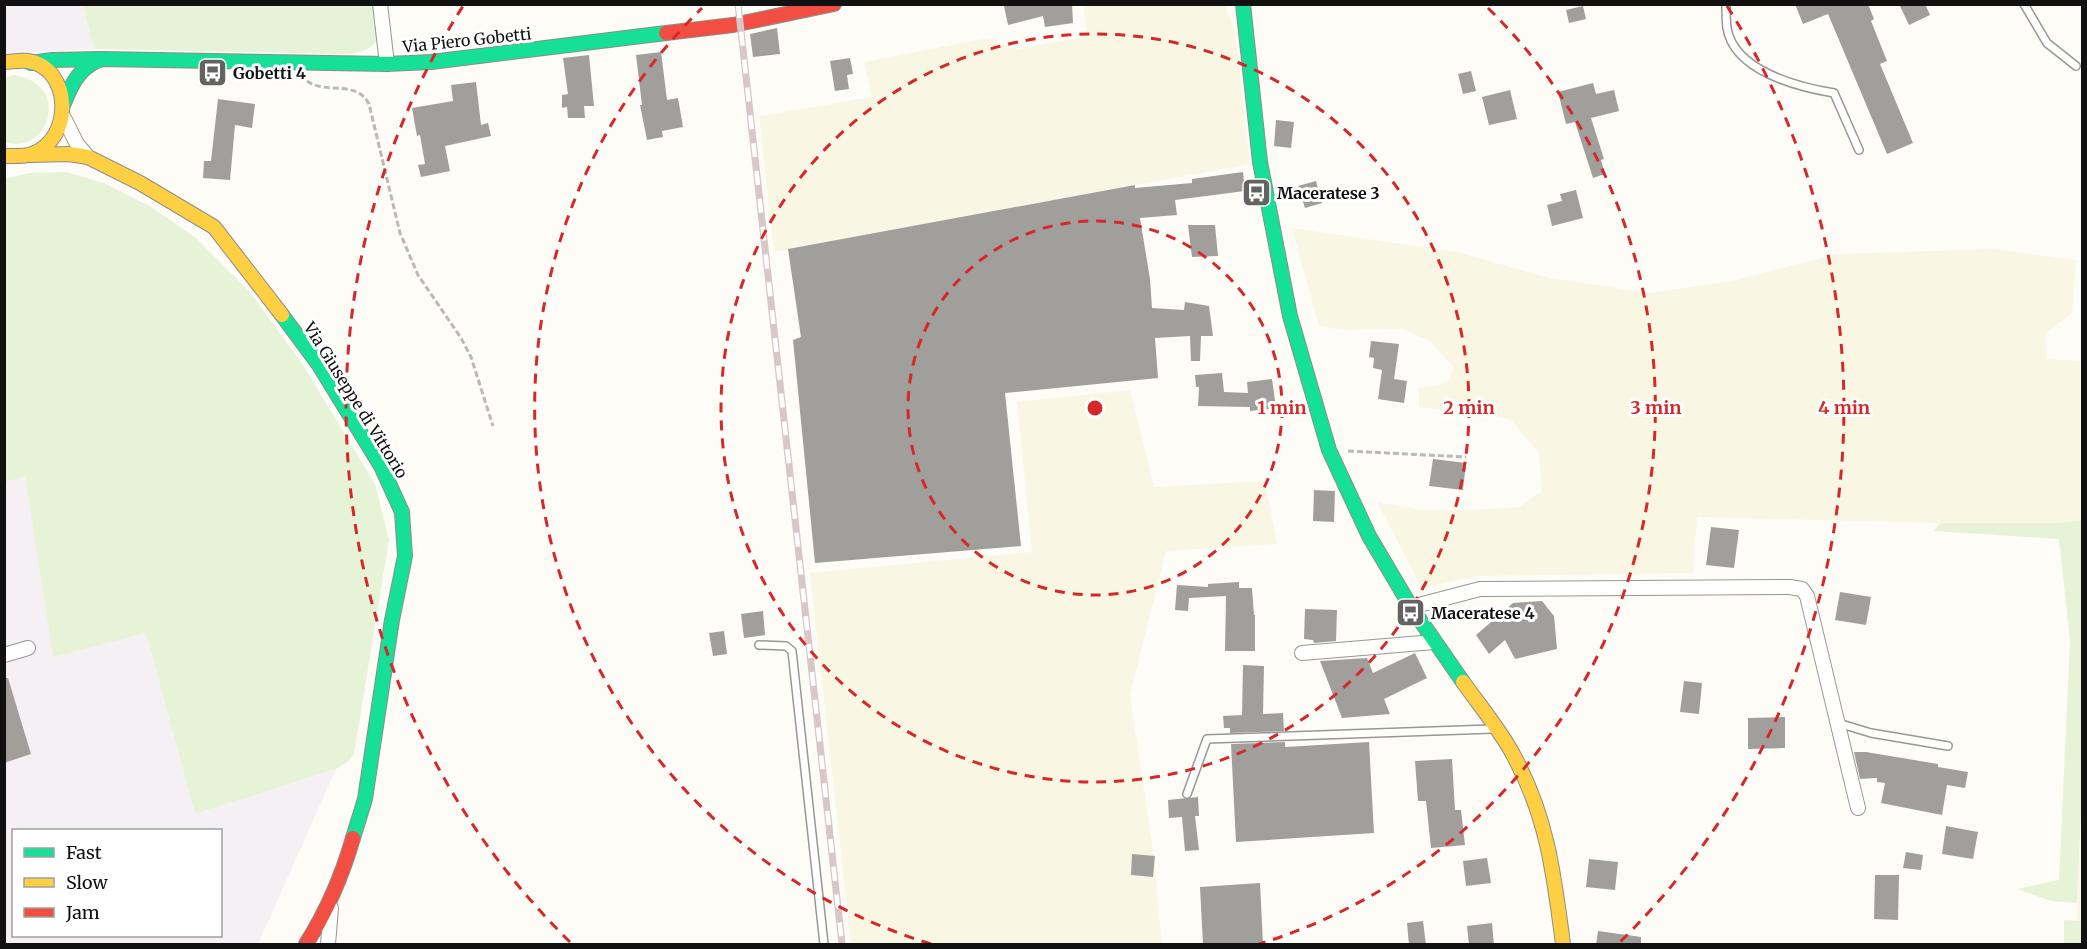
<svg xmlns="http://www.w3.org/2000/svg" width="2087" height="949" font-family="Merriweather,serif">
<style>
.industrial{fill:#f5f0f3;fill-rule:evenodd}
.farmland{fill:#f9f7e4}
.green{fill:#e7f3d7}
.building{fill:#a19f9c}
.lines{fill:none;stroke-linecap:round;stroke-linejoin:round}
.lane-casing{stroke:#979795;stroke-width:10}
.street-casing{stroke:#979795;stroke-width:16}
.fast-casing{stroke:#8e8d8b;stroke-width:16}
.slow-casing{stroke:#8e8d8b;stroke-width:16}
.jam-casing{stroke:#8e8d8b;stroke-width:16}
.path{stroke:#b9b9b8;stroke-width:3;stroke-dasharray:6 3;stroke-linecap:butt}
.lane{stroke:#fffffe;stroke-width:7}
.street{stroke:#fffffe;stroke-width:14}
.fast{stroke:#16e098;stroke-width:14}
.slow{stroke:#ffcf43;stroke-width:14}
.jam{stroke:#f24e42;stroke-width:14}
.rail-casing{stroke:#d9c6c7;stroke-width:7}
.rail{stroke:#fff;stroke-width:4.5;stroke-dasharray:14;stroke-linecap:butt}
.ring{fill:none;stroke:#d62828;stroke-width:3;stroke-dasharray:10 8}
.labels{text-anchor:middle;stroke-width:6;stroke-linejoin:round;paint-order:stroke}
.street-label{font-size:16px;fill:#111;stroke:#fff}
.poi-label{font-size:16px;font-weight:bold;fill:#111;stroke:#fff;text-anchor:start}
.centre{fill:#d62828;stroke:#fff;stroke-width:3}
.ring-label{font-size:18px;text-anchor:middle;font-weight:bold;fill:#d62828;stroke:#fff;stroke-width:6;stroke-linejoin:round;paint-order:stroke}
</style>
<rect width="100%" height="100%" fill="#fdfcf7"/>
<!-- industrial -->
<g class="industrial">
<path d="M 5,5 L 83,5 L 94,49 L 5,54 Z"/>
<path d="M 25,475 L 53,656 L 146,633 L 195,814 L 336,769 L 258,944 L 5,944 L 4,482 ZM 14,830 L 220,830 L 220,936 L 14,936 Z"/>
</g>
<!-- farmland -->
<g class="farmland">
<path d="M 1083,5 L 1225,5 L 1235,33 L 1250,164 L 774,252 L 759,116 L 872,97 L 864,62 L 988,38 L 1017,49 L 1088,36 Z"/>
<path d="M 1292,228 L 1457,252 L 1550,278 L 1650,293 L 1732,281 L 1838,254 L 1993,249 L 2076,260 L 2072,313 L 2045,334 L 2047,359 L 2082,361 L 2082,517 L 2081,520 L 2057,523 L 1940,523 L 1697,517 L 1693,573 L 1475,576 L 1422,588 L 1377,502 L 1421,510 L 1471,510 L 1519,507 L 1542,491 L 1539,453 L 1510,419 L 1419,407 L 1419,388 L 1447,383 L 1454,368 L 1430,341 L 1403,329 L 1342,330 L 1319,326 Z"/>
<path d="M 1130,390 L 1154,487 L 1265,481 L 1277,544 L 1166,551 L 1130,695 L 1153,850 L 1162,944 L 851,944 L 810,573 L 1032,552 L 1017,402 Z"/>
<path d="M 2082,791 L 2082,921 L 2077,920 Z"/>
</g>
<!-- green -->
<g class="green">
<path d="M 83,5 L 375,5 L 377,40 C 369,51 359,53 346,54 L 94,49 Z"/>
<path d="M 14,75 C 74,85 47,157 5,142 L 5,77 Z"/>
<path d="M 67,172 L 106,184 L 151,207 L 195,237 L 249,291 L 303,365 L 375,484 L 389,540 L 354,754 L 347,762 L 336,769 L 195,814 L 146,633 L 53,657 L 25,476 L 5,482 L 4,179 L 29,173 Z"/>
<path d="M 2082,517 L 2082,791 L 2077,903 L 2051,901 L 2017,889 L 2059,880 L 2070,641 L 2059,539 L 1934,531 L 1940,523 L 2057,523 L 2081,520 Z"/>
<path d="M 2064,920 L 2082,921 L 2082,944 L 2064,944 Z"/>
</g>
<!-- building -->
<g class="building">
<path d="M 1011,4 L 1072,4 L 1073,23 L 1045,27 L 1043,16 L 1008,25 L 1004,6 Z"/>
<path d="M 1795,4 L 1868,4 L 1874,19 L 1871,21 L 1887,61 L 1880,64 L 1913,143 L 1887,154 L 1828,14 L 1803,24 Z"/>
<path d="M 1899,4 L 1925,4 L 1930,15 L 1909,25 Z"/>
<path d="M 1583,6 L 1586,19 L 1569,23 L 1566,10 Z"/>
<path d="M 777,28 L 780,54 L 753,57 L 750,34 Z"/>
<path d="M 661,52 L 667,100 L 678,98 L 683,127 L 662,131 L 663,137 L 647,140 L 640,105 L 642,105 L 636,55 Z"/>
<path d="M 589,55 L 594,106 L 584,106 L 585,118 L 568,118 L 567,107 L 562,108 L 562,95 L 568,94 L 563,58 Z"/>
<path d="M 850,58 L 853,74 L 847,75 L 849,89 L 835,91 L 830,61 Z"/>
<path d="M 1471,71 L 1476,91 L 1463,94 L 1458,74 Z"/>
<path d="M 476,82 L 481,125 L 488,123 L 491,136 L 445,146 L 450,171 L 421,177 L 418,165 L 425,164 L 420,135 L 417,136 L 412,108 L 453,101 L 451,85 Z"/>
<path d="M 1593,83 L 1596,94 L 1614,90 L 1619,111 L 1591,118 L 1604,159 L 1601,160 L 1605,174 L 1593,178 L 1575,122 L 1566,124 L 1558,92 Z"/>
<path d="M 1510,90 L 1517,119 L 1489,125 L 1482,97 Z"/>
<path d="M 218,99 L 255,104 L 252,128 L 235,125 L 230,180 L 203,178 L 204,161 L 211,161 Z"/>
<path d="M 1276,120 L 1294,122 L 1291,148 L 1274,146 Z"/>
<path d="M 1243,172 L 1245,191 L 1175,200 L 1177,215 L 1140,218 L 1150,279 L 1152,308 L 1184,310 L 1185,302 L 1209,306 L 1213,336 L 1201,336 L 1200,361 L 1191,361 L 1190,336 L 1155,338 L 1158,378 L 1005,393 L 1021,546 L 815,563 L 793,340 L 801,337 L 788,249 L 1135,185 L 1135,188 L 1192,183 L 1192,179 Z"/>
<path d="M 1316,181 L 1322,203 L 1305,208 L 1298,186 Z"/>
<path d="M 1576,190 L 1583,218 L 1552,226 L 1547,205 L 1562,201 L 1560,194 Z"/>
<path d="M 1188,225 L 1215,225 L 1218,256 L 1192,257 Z"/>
<path d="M 1371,341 L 1399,344 L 1394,379 L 1407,381 L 1404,403 L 1378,399 L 1382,370 L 1373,368 L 1374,358 L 1369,357 Z"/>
<path d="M 1222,373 L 1224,392 L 1248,393 L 1247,382 L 1272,379 L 1276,408 L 1250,411 L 1250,407 L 1198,406 L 1199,387 L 1196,387 L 1195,375 Z"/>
<path d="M 1433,459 L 1466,463 L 1463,490 L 1429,486 Z"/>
<path d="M 1314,490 L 1335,491 L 1334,522 L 1313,521 Z"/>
<path d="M 1711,527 L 1739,530 L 1734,568 L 1706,565 Z"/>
<path d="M 1239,582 L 1239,588 L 1252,588 L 1254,615 L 1255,615 L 1255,651 L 1225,651 L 1226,596 L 1189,598 L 1188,611 L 1175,610 L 1177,585 L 1208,587 L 1208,584 Z"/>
<path d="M 1840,592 L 1871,597 L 1866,625 L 1835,620 Z"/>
<path d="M 1542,601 L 1554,616 L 1557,649 L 1515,659 L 1505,640 L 1489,654 L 1476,635 L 1513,603 Z"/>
<path d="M 1305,609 L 1337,610 L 1336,641 L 1314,643 L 1313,640 L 1304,639 Z"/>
<path d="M 763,611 L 765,635 L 744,638 L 741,614 Z"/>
<path d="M 724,631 L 727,654 L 713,656 L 709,633 Z"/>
<path d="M 1415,653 L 1427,678 L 1384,699 L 1390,714 L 1342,718 L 1320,661 L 1367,658 L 1373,673 Z"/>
<path d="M 1243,665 L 1264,666 L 1263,714 L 1283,713 L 1284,731 L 1230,733 L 1230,728 L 1224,728 L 1223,716 L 1242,715 Z"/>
<path d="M 4,678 L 8,678 L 31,754 L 4,763 Z"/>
<path d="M 1684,681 L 1702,683 L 1699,714 L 1680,712 Z"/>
<path d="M 1785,717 L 1785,748 L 1748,749 L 1748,718 Z"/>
<path d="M 1285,742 L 1285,747 L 1369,742 L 1374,833 L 1236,842 L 1231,744 Z"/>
<path d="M 1854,752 L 1866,752 L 1938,764 L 1938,767 L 1968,772 L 1965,788 L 1947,785 L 1942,815 L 1881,803 L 1885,783 L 1877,782 L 1877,778 L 1860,779 Z"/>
<path d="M 1452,759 L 1455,810 L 1461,810 L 1465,845 L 1431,848 L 1426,801 L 1418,801 L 1415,761 Z"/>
<path d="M 1198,797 L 1199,816 L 1195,816 L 1199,850 L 1185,851 L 1182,817 L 1169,818 L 1168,800 Z"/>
<path d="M 1946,826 L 1978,832 L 1973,859 L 1942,854 Z"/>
<path d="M 1906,852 L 1923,855 L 1921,870 L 1903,868 Z"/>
<path d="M 1132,854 L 1155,856 L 1153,877 L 1131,875 Z"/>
<path d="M 1487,858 L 1491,883 L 1466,886 L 1463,861 Z"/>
<path d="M 1589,859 L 1618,862 L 1615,890 L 1586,887 Z"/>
<path d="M 1875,875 L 1899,875 L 1898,920 L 1874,919 Z"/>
<path d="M 1260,883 L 1263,944 L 1203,945 L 1200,887 Z"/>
<path d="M 1423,921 L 1426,945 L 1409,945 L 1407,923 Z"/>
<path d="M 1492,923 L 1494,945 L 1469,945 L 1467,926 Z"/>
<path d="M 1598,931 L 1641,937 L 1641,945 L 1596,945 Z"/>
</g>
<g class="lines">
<defs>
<g id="lane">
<path d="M 1726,4 C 1726,12 1726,21 1727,28 C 1734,71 1798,87 1834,93 L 1859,150"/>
<path d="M 2024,4 L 2047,43 L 2076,66"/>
<path d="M 759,645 L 786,646 L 792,651 L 824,944"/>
<path d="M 1838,723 L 1871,733 L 1948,746"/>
<path d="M 1187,794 L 1207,739 L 1491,729"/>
</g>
<g id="street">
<path d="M 380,4 L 387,64"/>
<path d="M 64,118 L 77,144 L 88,157"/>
<path d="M 1411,607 L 1480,589 L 1790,587 L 1802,589 L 1807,596 L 1858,808"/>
<path d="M 1302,653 L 1434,642"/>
<path d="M 4,655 L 28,648"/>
<path d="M 328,944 L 331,908"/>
</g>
<g id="fast">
<path d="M 1243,4 L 1260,162 L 1290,316 L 1329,450 L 1369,536 L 1411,607 L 1463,682"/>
<path d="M 31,63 L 52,60 L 101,59 L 387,64 L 431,62 L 666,33"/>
<path d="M 64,103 C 72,83 80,67 101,59"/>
<path d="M 282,315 L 319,365 L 381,466 L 402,512 L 405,556 L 392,620 L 365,799 L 353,838"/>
</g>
<g id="slow">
<path d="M 4,62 C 11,62 20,60 28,61 C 72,68 74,139 32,154 C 24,157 13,156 4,156"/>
<path d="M 31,155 L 69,154 L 88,157 L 140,183 L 214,227 L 282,315"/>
<path d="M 1463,682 C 1480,706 1502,732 1515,758 C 1548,820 1554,876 1563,944"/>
</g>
<g id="jam">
<path d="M 666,33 L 733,25 L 834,4"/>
<path d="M 306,944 C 327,911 342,876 353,838"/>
</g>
</defs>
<!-- lane casing -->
<use href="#lane" class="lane-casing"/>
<!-- street casing -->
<use href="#street" class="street-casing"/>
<!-- fast casing -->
<use href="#fast" class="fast-casing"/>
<!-- slow casing -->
<use href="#slow" class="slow-casing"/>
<!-- jam casing -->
<use href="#jam" class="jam-casing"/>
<!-- path -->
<g class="path">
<path d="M 307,81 C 326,95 356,79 369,104 L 400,233 L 418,275 L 461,338 L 471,357 L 493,426"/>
<path d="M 1348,451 L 1466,457"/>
</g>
<!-- lane -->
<use href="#lane" class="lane"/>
<!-- street -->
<use href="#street" class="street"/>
<!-- fast -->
<use href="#fast" class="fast"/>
<!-- slow -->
<use href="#slow" class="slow"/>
<!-- jam -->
<use href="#jam" class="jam"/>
<defs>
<path id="rail" d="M 738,4 L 842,944"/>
</defs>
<!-- rail casing -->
<use href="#rail" class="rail-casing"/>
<!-- rail -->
<use href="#rail" class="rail"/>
</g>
<!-- distance rings -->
<g class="ring">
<circle cx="1095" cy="408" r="187"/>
<circle cx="1095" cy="408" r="374"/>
<path d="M931 944A561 561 0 0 1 702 8M1488 8A561 561 0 0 1 1259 944"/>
<path d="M570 942A749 749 0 0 1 463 6M1727 6A749 749 0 0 1 1620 942"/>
</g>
<!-- icons -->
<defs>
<symbol id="bus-square" viewBox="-11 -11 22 22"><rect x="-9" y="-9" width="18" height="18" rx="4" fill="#646362" stroke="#fff"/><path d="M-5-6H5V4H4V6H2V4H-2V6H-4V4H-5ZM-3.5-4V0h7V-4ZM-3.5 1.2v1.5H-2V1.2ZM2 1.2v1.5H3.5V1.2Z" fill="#fff"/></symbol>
</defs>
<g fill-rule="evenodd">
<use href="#bus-square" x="196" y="56" width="33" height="33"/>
<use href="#bus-square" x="1240" y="176" width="33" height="33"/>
<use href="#bus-square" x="1394" y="596" width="33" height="33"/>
</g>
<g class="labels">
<!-- street labels -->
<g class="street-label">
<text transform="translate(467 40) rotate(-6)" y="6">Via Piero Gobetti</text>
<text transform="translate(356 400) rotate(58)" y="6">Via Giuseppe di Vittorio</text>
</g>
<!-- poi labels -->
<g class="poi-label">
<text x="233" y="79">Gobetti 4</text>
<text x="1277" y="199">Maceratese 3</text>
<text x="1431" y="619">Maceratese 4</text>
</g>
</g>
<circle cx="1095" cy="408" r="9" class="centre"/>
<g class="ring-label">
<text x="1282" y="414">1 min</text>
<text x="1469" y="414">2 min</text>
<text x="1656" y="414">3 min</text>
<text x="1844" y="414">4 min</text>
</g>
<!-- border -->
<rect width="2087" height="949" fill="none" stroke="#111111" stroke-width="12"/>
<!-- legend -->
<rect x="12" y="829" width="210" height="108" fill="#ffffff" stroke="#a0a0a0" stroke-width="1.5"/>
<rect x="24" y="848" width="30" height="9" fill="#16e098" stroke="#a0a0a0" stroke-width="1.5"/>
<text x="66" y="859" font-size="18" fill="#111111">Fast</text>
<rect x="24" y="878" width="30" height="9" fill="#ffcf43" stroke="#a0a0a0" stroke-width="1.5"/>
<text x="66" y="889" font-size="18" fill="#111111">Slow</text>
<rect x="24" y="908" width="30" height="9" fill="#f24e42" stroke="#a0a0a0" stroke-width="1.5"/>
<text x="66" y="919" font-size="18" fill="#111111">Jam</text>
</svg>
